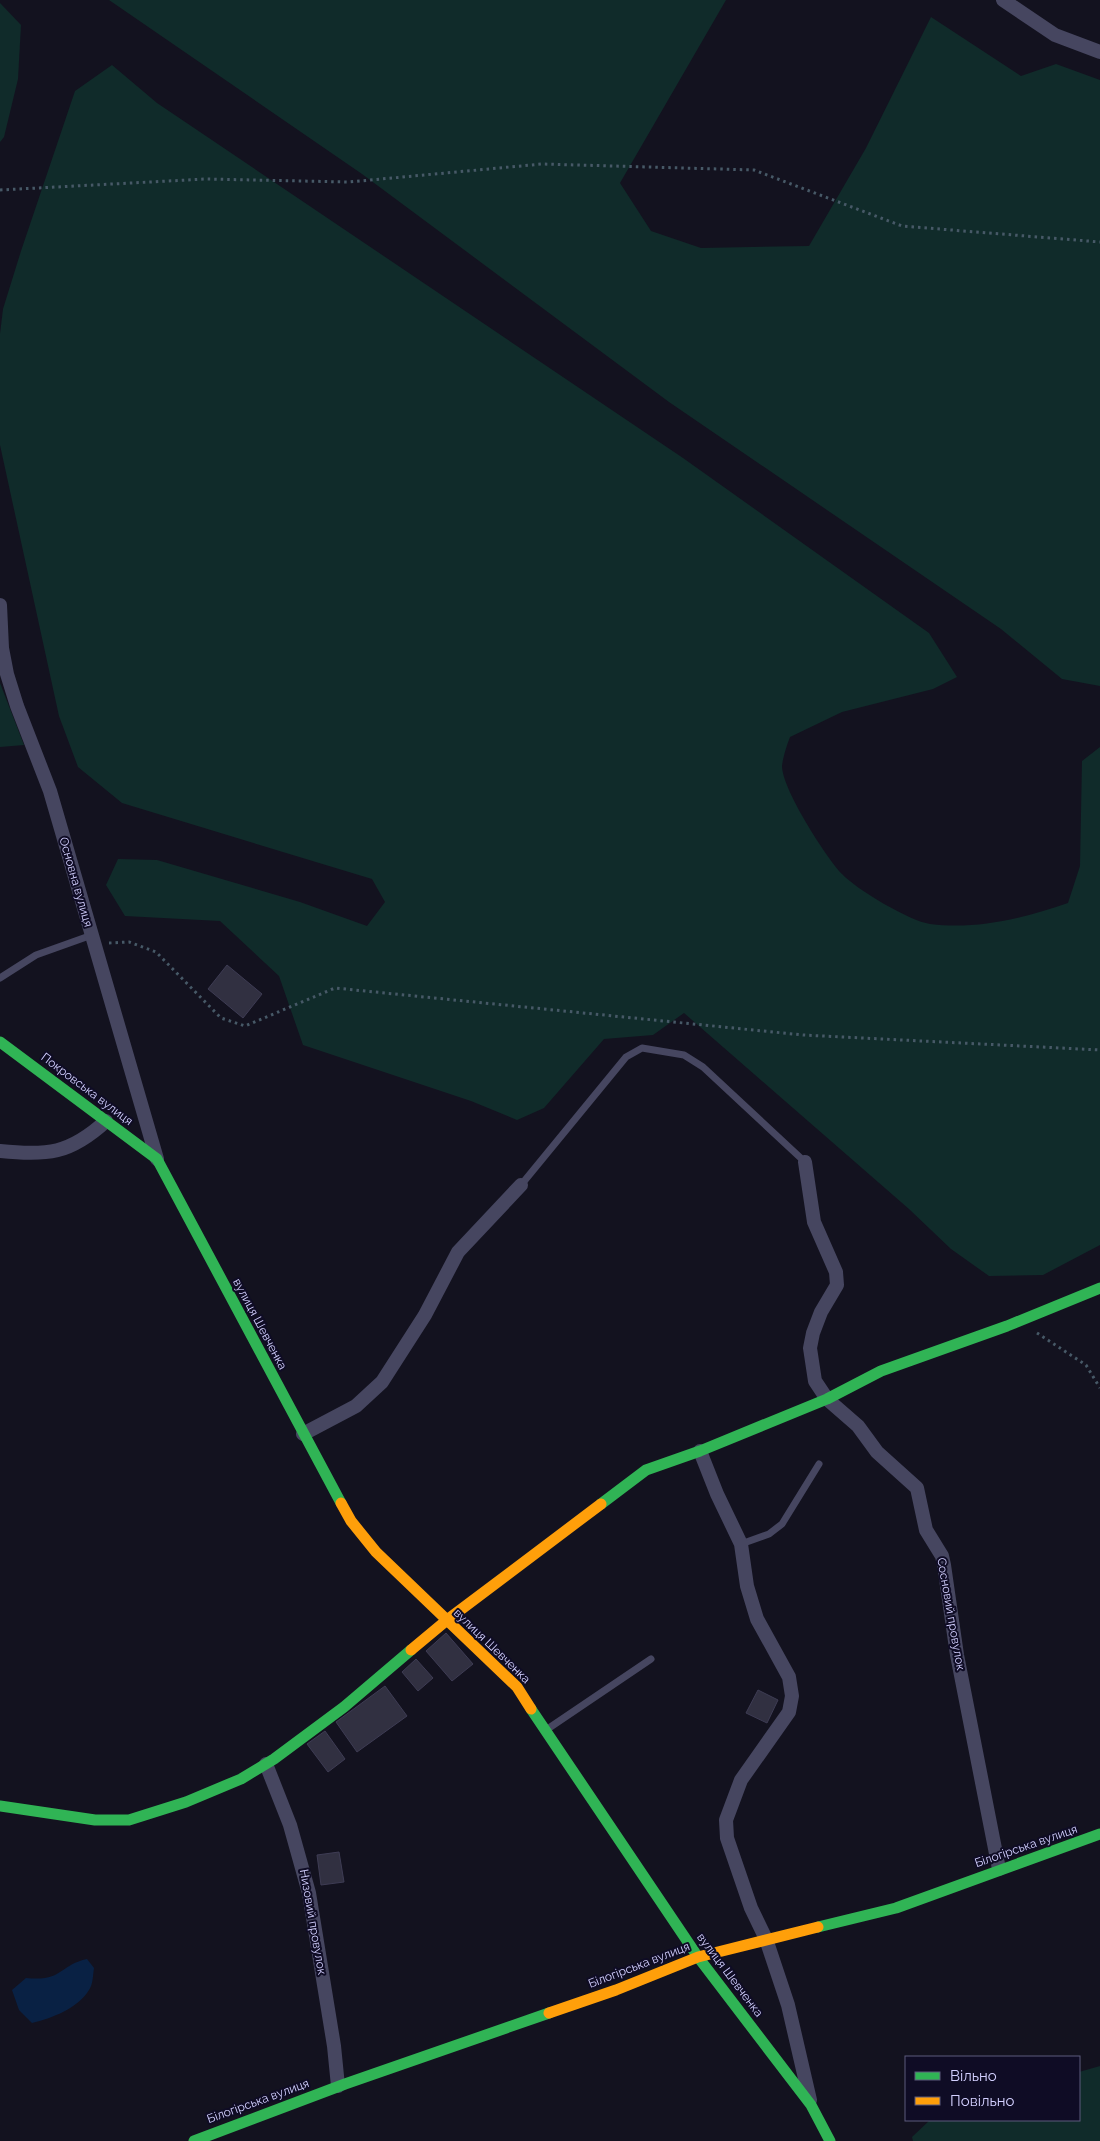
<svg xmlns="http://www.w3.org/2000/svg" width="1100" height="2141" font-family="Raleway,sans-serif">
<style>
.green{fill:#102b2a}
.water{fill:#092144}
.building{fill:#313041;stroke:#3e3c54}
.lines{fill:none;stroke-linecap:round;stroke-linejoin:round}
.path{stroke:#475967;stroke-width:3;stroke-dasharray:2.5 4;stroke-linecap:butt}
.lane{stroke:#464660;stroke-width:7}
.street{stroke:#464660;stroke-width:14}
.fast{stroke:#30b455;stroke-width:11}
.slow{stroke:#ff9f0a;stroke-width:11}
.labels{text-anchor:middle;stroke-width:4;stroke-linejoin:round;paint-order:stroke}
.street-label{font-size:12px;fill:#d3d0ff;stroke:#0f0c25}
</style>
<rect width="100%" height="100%" fill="#13121f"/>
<!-- green -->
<g class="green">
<path d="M 109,0 L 726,0 L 620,183 L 651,231 L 701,248 L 809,246 L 866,148 L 931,17 L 1021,76 L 1056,64 L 1100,80 L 1100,686 L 1062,679 L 1001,629 L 669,402 L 362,174 Z"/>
<path d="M 0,3 L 21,25 L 18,79 L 4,137 L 0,142 Z"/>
<path d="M 112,65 L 157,103 L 683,458 L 929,633 L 957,677 L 933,689 L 842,712 L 790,737 C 787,745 783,757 782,766 C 782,789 826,857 842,874 C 857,890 910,921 930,924 C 977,930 1024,918 1068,903 L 1080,866 L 1082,761 L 1100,747 L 1100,1245 L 1043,1275 L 989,1276 L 951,1249 L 909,1209 L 684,1013 L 653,1035 L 604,1039 L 544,1108 L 517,1120 L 471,1101 L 303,1045 L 279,976 L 220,921 L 125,916 L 106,885 L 118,859 L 157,860 L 300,902 L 367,926 L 385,902 L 372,879 L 122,803 L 78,767 L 59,716 L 0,445 L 0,334 L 3,309 L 21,251 L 75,91 Z"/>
<path d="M 0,683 L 24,745 L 0,747 Z"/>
<path d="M 1100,2066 L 1100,2141 L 913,2141 L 912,2137 L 930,2120 L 1079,2120 L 1079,2072 Z"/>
</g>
<!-- water -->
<path class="water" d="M 87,1959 L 94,1968 C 93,1974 93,1985 89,1990 C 77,2009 52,2018 32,2023 L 19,2010 L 12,1990 L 26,1978 C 63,1982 59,1965 87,1959 Z"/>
<!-- building -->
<g class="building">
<path d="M 227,965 L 262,994 L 243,1018 L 208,989 Z"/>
<path d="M 446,1633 L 473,1664 L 452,1681 L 426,1651 Z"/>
<path d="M 416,1659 L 433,1678 L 418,1691 L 402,1672 Z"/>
<path d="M 385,1686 L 407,1716 L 357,1752 L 336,1722 Z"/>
<path d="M 758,1690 L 778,1700 L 767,1723 L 746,1713 Z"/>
<path d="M 325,1731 L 345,1759 L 328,1772 L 307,1744 Z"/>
<path d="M 339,1852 L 344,1882 L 321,1885 L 317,1855 Z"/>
</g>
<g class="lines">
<!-- path -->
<g class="path">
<path d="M 0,190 L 206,179 L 349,182 L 542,164 L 754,170 L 902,226 L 1100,242"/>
<path d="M 109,943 L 129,942 L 156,952 L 221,1018 L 245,1026 L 335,988 L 803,1035 L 1100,1050"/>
<path d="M 1037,1333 L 1086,1365 L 1100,1388"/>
</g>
<!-- lane -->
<g class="lane">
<path d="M 0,978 L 36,955 L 92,935"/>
<path d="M 521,1185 L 626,1057 L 642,1048 L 684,1055 L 703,1067 L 805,1162"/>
<path d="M 741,1544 L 769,1534 L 782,1524 L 819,1464"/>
<path d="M 546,1730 L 651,1659"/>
</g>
<!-- street -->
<g class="street">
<path d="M 1003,0 L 1055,35 L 1100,52"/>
<path d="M 0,605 L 2,648 L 7,674 L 17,706 L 50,791 L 157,1159"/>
<path d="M 0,1151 C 47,1156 70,1154 106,1121"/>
<path d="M 805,1162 L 814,1222 L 836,1272 L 837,1285 L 821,1312 L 813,1333 L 810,1348 L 815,1381 L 827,1399 L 858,1426 L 877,1452 L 917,1488 L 926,1530 L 942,1556 L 944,1565 L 957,1655 L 999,1869"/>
<path d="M 303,1434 L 356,1406 L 382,1382 L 425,1315 L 458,1252 L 521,1185"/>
<path d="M 700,1451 L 717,1494 L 741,1544 L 747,1586 L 757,1619 L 789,1677 L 792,1696 L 789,1712 L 741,1780 L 726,1820 L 727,1838 L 751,1908 L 766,1939 L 788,2005 L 810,2100"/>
<path d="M 266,1764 L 290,1825 L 309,1893 L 334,2046 L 338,2086"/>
</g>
<!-- fast -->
<g class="fast">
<path d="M 0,1042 L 157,1159 L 341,1503"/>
<path d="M 601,1504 L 646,1470 L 700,1451 L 827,1399 L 881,1371 L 1007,1326 L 1100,1288"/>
<path d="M 531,1709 L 698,1957 L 811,2105 L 830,2141"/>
<path d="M 0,1806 L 95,1820 L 129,1820 L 186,1802 L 241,1779 L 274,1759 L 344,1707 L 411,1650"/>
<path d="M 818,1927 L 896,1908 L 1100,1834"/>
<path d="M 194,2141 L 345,2084 L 549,2013"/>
</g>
<!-- slow -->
<g class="slow">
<path d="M 341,1503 L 351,1521 L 376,1552 L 517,1687 L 531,1709"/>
<path d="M 411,1650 L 447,1620 L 601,1504"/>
<path d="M 549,2013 L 616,1990 L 698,1957 L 818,1927"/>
</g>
</g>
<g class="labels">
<!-- street labels -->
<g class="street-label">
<text transform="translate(76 882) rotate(74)" y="4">Основна вулиця</text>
<text transform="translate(87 1089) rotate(37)" y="4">Покровська вулиця</text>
<text transform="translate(260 1324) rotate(62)" y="4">вулиця Шевченка</text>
<text transform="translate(951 1614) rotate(80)" y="4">Сосновий провулок</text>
<text transform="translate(492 1646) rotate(44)" y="4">вулиця Шевченка</text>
<text transform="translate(1026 1846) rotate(-19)" y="4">Білогірська вулиця</text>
<text transform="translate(313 1922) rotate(80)" y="4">Низовий провулок</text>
<text transform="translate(639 1965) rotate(-21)" y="4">Білогірська вулиця</text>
<text transform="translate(730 1975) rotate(53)" y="4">вулиця Шевченка</text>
<text transform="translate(258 2101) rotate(-20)" y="4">Білогірська вулиця</text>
</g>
</g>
<!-- legend -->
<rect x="905" y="2056" width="175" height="65" fill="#0f0c25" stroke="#5d5a7c"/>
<rect x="915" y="2072" width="25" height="8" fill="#30b455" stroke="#5d5a7c"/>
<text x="950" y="2081" font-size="15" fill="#d3d0ff">Вільно</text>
<rect x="915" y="2097" width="25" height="8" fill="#ff9f0a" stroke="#5d5a7c"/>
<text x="950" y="2106" font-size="15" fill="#d3d0ff">Повільно</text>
</svg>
